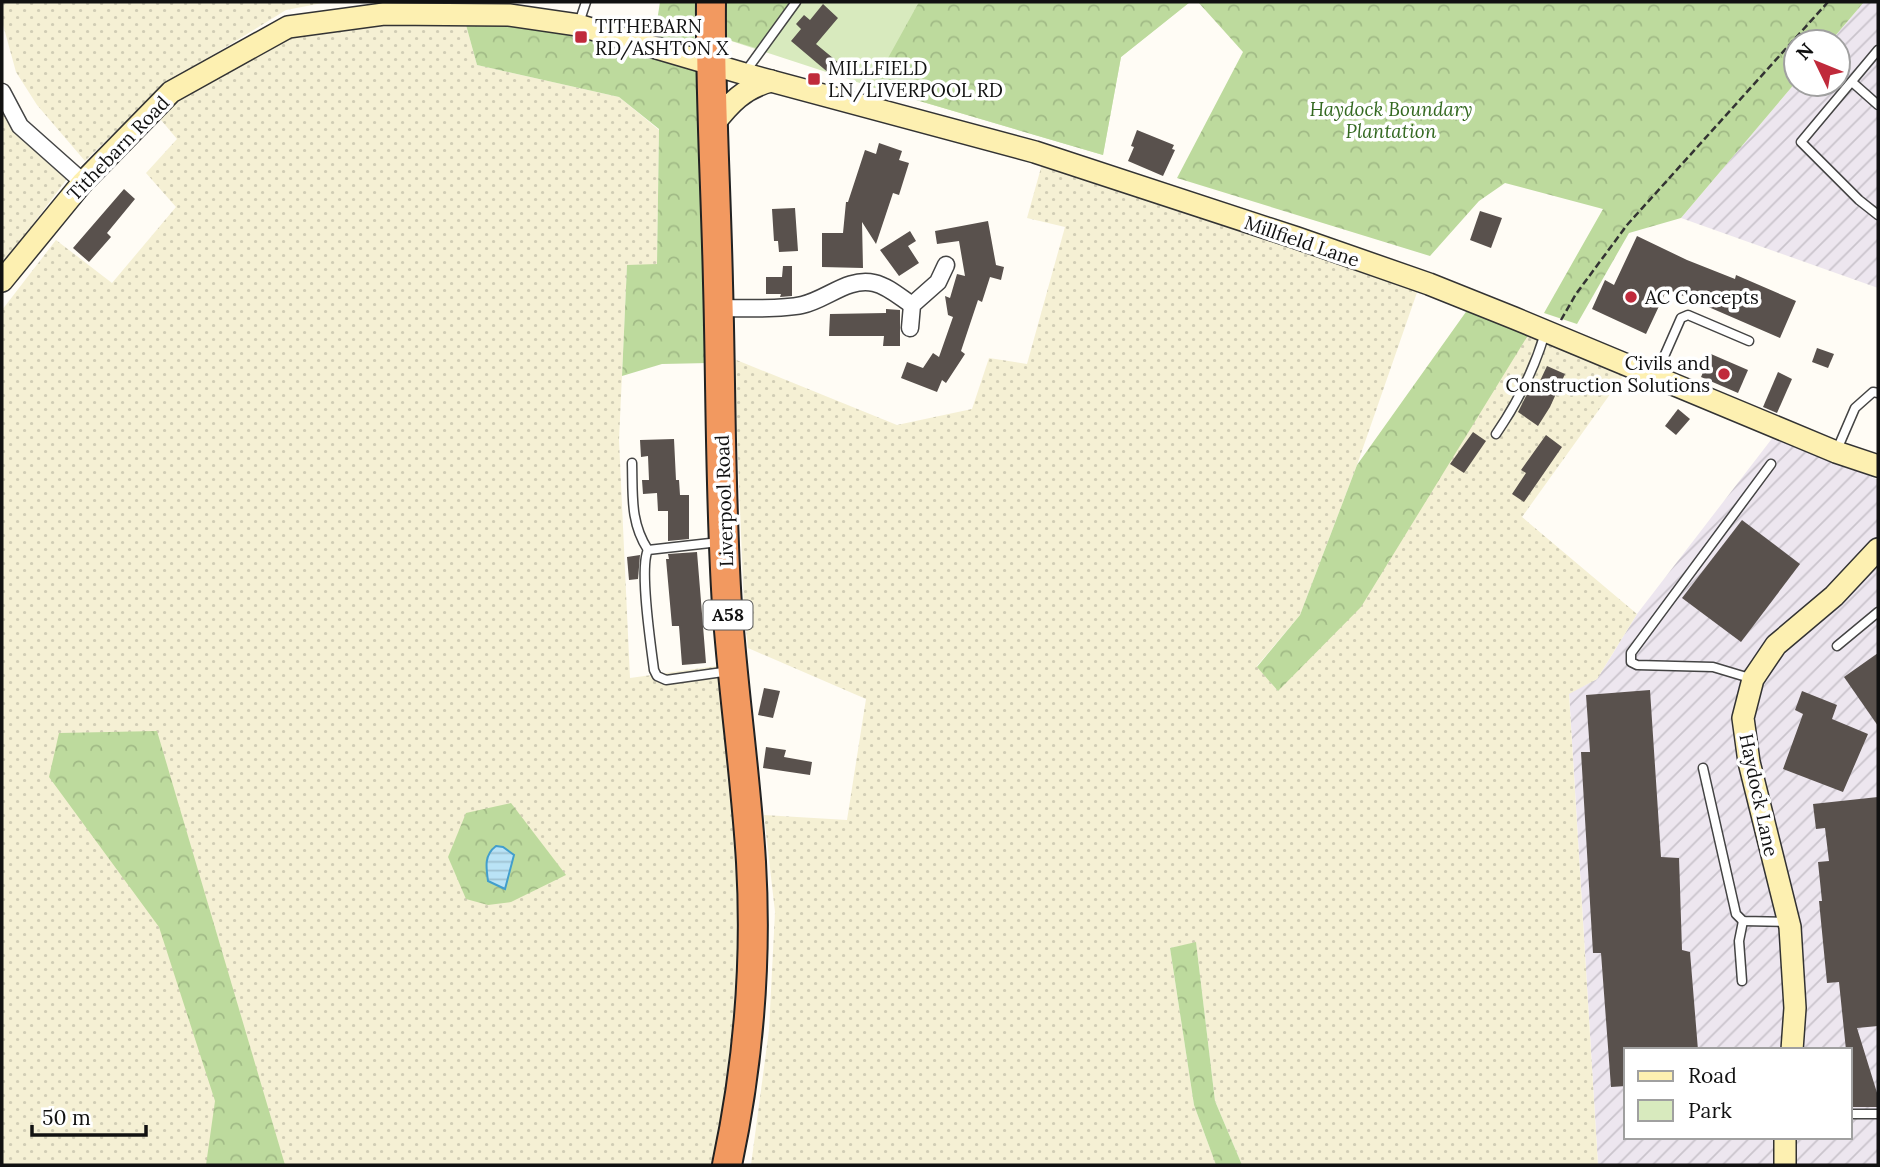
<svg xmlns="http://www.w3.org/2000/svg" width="1880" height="1167" font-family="Lora,serif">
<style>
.industrial{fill:url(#industrial-furrows);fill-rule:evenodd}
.farmland{fill:url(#farmland-dots)}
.green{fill:#d8eabe}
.forest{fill:url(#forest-crowns)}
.water{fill:url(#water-rules);stroke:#429ecc;stroke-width:2}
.building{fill:#59514d}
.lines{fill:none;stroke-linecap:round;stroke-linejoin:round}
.lane-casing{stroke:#444;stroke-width:11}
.street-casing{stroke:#444;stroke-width:19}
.secondary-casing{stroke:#333;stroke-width:24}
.highway-casing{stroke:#222;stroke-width:32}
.path{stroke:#333;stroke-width:2.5;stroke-dasharray:7 3.5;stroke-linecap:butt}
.lane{stroke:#fff;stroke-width:8}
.street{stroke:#fff;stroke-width:16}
.secondary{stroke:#fdf0b1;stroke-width:21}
.highway{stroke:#f29960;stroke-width:28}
.poi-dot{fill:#c02a3b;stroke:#fff;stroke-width:2.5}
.labels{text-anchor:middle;stroke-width:7;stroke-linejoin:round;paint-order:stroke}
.shield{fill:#fff;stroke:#585858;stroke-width:2}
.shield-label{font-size:18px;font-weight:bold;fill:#111}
.poi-label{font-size:19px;fill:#111;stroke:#fff;text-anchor:start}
.park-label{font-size:19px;font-style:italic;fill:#346921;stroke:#fff}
.street-label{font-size:19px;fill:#111;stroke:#fff}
</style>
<defs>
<pattern id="industrial-furrows" width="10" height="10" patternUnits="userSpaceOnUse" patternTransform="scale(1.75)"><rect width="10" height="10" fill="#ede6ef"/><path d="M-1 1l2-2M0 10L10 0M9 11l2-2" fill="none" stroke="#cac4cc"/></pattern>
<pattern id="farmland-dots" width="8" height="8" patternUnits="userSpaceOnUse" patternTransform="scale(1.75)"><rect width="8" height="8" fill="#f5f0d4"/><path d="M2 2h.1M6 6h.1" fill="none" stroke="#d1cdb5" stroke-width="1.8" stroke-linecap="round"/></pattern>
<pattern id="forest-crowns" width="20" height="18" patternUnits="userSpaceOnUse" patternTransform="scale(1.75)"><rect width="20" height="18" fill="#bdda9d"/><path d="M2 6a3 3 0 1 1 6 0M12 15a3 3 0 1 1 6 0" fill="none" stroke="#a1ba86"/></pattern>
<pattern id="water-rules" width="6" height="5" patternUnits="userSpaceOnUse" patternTransform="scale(1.75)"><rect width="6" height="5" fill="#bae3f6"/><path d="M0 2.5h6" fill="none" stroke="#9fc2d2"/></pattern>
</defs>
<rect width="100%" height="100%" fill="#fffcf5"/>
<!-- industrial -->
<g class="industrial">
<path d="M 1864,2 L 1878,2 L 1878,288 L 1681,218 L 1796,82 L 1796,84 L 1838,84 L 1838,42 L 1830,42 Z"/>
<path d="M 1777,432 L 1878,480 L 1878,1165 L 1598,1165 L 1569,693 L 1597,679 L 1637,614 ZM 1626,1050 L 1850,1050 L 1850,1137 L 1626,1137 Z"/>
</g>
<!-- farmland -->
<g class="farmland">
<path d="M 2,2 L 328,2 L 286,10 L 161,87 L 85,161 L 37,105 L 16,72 L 2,21 Z"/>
<path d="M 463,14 L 477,65 L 619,97 L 659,130 L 657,265 L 627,266 L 619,440 L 630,678 L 724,665 L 756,926 L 727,1165 L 2,1165 L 2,310 L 56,240 L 112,283 L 176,207 L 146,173 L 177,139 L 161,120 L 175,99 L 291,30 Z"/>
<path d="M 2,85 L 24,127 L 69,176 L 2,266 Z"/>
<path d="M 1044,157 L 1421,281 L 1357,465 L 1300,615 L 1257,666 L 1278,691 L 1533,327 L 1626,372 L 1522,517 L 1637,614 L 1597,679 L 1569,694 L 1598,1165 L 1242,1165 L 1215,1101 L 1196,943 L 1170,948 L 1194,1105 L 1216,1165 L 751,1165 L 769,1030 L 775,912 L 764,815 L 847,820 L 866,699 L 748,648 L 744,607 L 734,359 L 897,425 L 972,409 L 989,358 L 1027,364 L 1065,227 L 1027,218 Z"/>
</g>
<!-- green -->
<path class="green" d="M 721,2 L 1190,2 L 1121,57 L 1103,155 L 872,87 L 719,37 Z"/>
<!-- forest -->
<g class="forest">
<path d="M 660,2 L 696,2 L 694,24 L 709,363 L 662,364 L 622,376 L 627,265 L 657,264 L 659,129 L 619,97 L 477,65 L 463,14 L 505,9 L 655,34 Z"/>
<path d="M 721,2 L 791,2 L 756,48 L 719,37 Z"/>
<path d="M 919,2 L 1190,2 L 1121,57 L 1103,155 L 872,87 Z"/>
<path d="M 1198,2 L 1864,2 L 1830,42 L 1796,42 L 1796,82 L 1681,218 L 1629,233 L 1577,324 L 1544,313 L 1603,209 L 1505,183 L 1479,201 L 1430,256 L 1177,178 L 1243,52 Z"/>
<path d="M 1473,302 L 1533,327 L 1361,607 L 1278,691 L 1257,667 L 1300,615 L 1357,465 Z"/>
<path d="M 157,731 L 285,1165 L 206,1165 L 215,1101 L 159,927 L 49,777 L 59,733 Z"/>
<path d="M 511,803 L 566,875 L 511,902 L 488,905 L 466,899 L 448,857 L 466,813 Z"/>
<path d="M 1196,942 L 1215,1101 L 1242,1165 L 1216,1165 L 1194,1105 L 1170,948 Z"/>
</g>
<!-- water -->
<path class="water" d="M 496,846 L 503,847 L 514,855 L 505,889 L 488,881 C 486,867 484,855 496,846 Z"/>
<!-- building -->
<g class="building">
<path d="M 823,4 L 838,18 L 816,44 L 839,63 L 830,74 L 791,41 L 801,29 L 796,24 L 804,15 L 810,20 Z"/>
<path d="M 1137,130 L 1174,145 L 1172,149 L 1175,150 L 1163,176 L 1128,161 L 1134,147 L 1131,146 Z"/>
<path d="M 879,143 L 902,151 L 899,160 L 909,163 L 899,195 L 893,193 L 876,244 L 862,222 L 863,268 L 822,267 L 822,233 L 843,233 L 846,202 L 848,202 L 865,150 L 876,154 Z"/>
<path d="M 124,189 L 135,199 L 107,233 L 111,237 L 89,262 L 73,248 Z"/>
<path d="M 795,208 L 798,251 L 779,252 L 778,241 L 774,241 L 772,209 Z"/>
<path d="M 1480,211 L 1502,218 L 1491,248 L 1470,240 Z"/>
<path d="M 988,221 L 996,265 L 1004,267 L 1001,280 L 990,277 L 982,302 L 978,300 L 961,351 L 965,354 L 946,383 L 942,380 L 937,392 L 901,378 L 907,362 L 923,368 L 933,353 L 939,357 L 953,317 L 948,315 L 945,296 L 950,298 L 957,274 L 965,276 L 959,241 L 937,244 L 935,231 Z"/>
<path d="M 910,231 L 916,241 L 908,246 L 919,263 L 899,276 L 880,250 Z"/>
<path d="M 1637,236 L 1687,260 L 1735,279 L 1736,275 L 1796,301 L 1780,338 L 1667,289 L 1646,334 L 1592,309 L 1605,280 L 1614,285 Z"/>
<path d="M 783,266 L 792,266 L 792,296 L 780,297 L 781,294 L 766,294 L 766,277 L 782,277 Z"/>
<path d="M 886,309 L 900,310 L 900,346 L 883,346 L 884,336 L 829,336 L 830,314 L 886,313 Z"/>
<path d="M 1817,348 L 1834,354 L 1828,368 L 1812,362 Z"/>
<path d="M 1711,354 L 1748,370 L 1738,393 L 1701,377 Z"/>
<path d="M 1547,366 L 1565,374 L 1550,407 L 1538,426 L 1518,412 L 1534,380 L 1539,383 Z"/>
<path d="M 1778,372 L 1792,379 L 1777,413 L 1763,407 Z"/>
<path d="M 1678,409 L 1690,419 L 1676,435 L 1665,426 Z"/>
<path d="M 1473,432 L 1486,441 L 1464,473 L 1450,464 Z"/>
<path d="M 1546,435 L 1562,447 L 1524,502 L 1512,494 L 1526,473 L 1521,470 Z"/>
<path d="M 674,439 L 676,480 L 679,480 L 680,495 L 689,495 L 689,539 L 668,541 L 668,511 L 658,511 L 657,493 L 643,494 L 642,480 L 649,480 L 648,456 L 641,457 L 640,440 Z"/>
<path d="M 1742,520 L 1800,564 L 1741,642 L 1682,598 Z"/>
<path d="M 697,552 L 706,663 L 682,665 L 679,626 L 672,626 L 666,559 L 669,559 L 668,554 Z"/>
<path d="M 640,555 L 638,579 L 629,580 L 627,557 Z"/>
<path d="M 1878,653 L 1878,726 L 1844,677 Z"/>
<path d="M 764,688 L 780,691 L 773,718 L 758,715 Z"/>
<path d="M 1650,690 L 1661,857 L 1679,858 L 1682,950 L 1690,952 L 1698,1050 L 1626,1050 L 1626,1086 L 1611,1087 L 1601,953 L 1593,953 L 1581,752 L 1590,752 L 1586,695 Z"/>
<path d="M 1802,691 L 1837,705 L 1832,719 L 1868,734 L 1843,792 L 1783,769 L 1803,714 L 1795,710 Z"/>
<path d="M 766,747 L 786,750 L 784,757 L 812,762 L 810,775 L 763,768 Z"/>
<path d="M 1878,797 L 1878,1026 L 1857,1028 L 1878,1096 L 1878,1107 L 1850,1107 L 1850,1050 L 1846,1050 L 1839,982 L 1827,983 L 1819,901 L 1822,901 L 1818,862 L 1829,861 L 1825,828 L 1816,829 L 1813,804 Z"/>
</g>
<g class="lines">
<defs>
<g id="lane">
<path d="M 579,23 L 586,2"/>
<path d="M 1878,50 L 1801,142 L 1859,200 L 1878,215"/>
<path d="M 746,71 L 796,2"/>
<path d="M 1852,82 L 1878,105"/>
<path d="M 1655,377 L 1681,318 L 1688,315 L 1749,341"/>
<path d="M 1496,434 C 1518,402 1534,370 1545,333"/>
<path d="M 1836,452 L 1855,408 L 1873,392 L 1878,393"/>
<path d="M 632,463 C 633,496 630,522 648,550"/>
<path d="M 719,542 L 648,550 C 639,568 651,646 654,670 L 657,676 L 666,680 L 730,671"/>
<path d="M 1837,646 L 1878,612"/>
<path d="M 1753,679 L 1713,667 L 1637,665 L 1631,662 L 1631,653 L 1771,464"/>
<path d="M 1703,768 L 1736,914 L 1743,921 L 1788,922"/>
<path d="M 1742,981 L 1739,941 L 1743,921"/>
<path d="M 1850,1114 L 1878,1114"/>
</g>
<g id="street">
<path d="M 2,92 L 20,126 L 83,182"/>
<path d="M 719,308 C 743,308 779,310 802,305 C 826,300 848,277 874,283 C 888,286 901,298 912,305"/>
<path d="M 910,328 L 912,305 L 938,282 L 946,265"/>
</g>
<g id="secondary">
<path d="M 713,125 C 730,103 744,88 771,81"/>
<path d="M 2,281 L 83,182 L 171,92 L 288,27 L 384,14 L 509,15 L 578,25 L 745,74 L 1035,152 L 1297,238 L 1429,284 L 1514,318 L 1836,452 L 1878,466"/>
<path d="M 1792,1050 L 1795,1008 L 1790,927 L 1749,762 L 1743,718 L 1753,679 L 1776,645 L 1834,596 L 1878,549"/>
<path d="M 1785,1165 L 1785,1137"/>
</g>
<path id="highway" d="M 711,2 C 710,95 716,189 718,283 C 721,390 720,498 727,605 C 733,691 746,777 751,862 C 757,964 748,1066 727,1165"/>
</defs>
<!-- lane casing -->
<use href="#lane" class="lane-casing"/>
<!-- street casing -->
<use href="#street" class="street-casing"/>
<!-- secondary casing -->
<use href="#secondary" class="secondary-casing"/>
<!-- highway casing -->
<use href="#highway" class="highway-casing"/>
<!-- path -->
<path class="path" d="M 1561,320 L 1576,294 L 1627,225 L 1828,2"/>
<!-- lane -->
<use href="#lane" class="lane"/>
<!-- street -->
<use href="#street" class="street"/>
<!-- secondary -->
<use href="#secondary" class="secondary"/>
<!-- highway -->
<use href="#highway" class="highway"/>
</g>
<!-- markers -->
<g class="poi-dot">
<rect x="574" y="30" width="14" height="14" rx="3.5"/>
<rect x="807" y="72" width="14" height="14" rx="3.5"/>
<circle cx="1631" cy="297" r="7"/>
<circle cx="1724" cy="374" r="7"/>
</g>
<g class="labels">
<!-- shield labels -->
<rect class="shield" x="703.5" y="600.5" width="49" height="29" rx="5"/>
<g class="shield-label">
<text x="728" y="621">A58</text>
</g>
<!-- poi labels -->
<g class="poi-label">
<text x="595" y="33">TITHEBARN<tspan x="595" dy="22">RD/ASHTON X</tspan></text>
<text x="828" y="75">MILLFIELD<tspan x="828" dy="22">LN/LIVERPOOL RD</tspan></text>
<text x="1645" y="304">AC Concepts</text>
<text x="1710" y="370" text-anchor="end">Civils and<tspan x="1710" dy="22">Construction Solutions</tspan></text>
</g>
<!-- park labels -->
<g class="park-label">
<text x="1391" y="116">Haydock Boundary<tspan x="1391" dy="22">Plantation</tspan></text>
</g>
<!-- street labels -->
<g class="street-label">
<text transform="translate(118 148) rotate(-46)" y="7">Tithebarn Road</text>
<text transform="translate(1302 241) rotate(19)" y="7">Millfield Lane</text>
<text transform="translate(724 501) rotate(-92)" y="7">Liverpool Road</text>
<text transform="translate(1759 795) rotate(78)" y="7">Haydock Lane</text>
</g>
</g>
<!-- border -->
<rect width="1880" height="1167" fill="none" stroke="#111111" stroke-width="7"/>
<!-- legend -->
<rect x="1624" y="1048" width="228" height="91" fill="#ffffff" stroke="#a0a0a0" stroke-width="2"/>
<rect x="1638" y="1071" width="35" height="10" fill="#fdf0b1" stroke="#a0a0a0" stroke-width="2"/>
<text x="1688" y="1083" font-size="21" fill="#111111">Road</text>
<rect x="1638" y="1100" width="35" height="21" fill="#d8eabe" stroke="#a0a0a0" stroke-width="2"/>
<text x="1688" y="1118" font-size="21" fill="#111111">Park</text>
<!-- north arrow -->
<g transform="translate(1817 63) rotate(313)"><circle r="33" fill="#ffffff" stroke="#a0a0a0" stroke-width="2"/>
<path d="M0-5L12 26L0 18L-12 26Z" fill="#c02a3b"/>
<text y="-10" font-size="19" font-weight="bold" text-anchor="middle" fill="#111111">N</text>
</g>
<!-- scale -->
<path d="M32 1125v10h114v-10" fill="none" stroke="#111111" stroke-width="3.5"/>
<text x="42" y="1125" font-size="21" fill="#111111" stroke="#ffffff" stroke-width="5" paint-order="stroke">50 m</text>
</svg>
